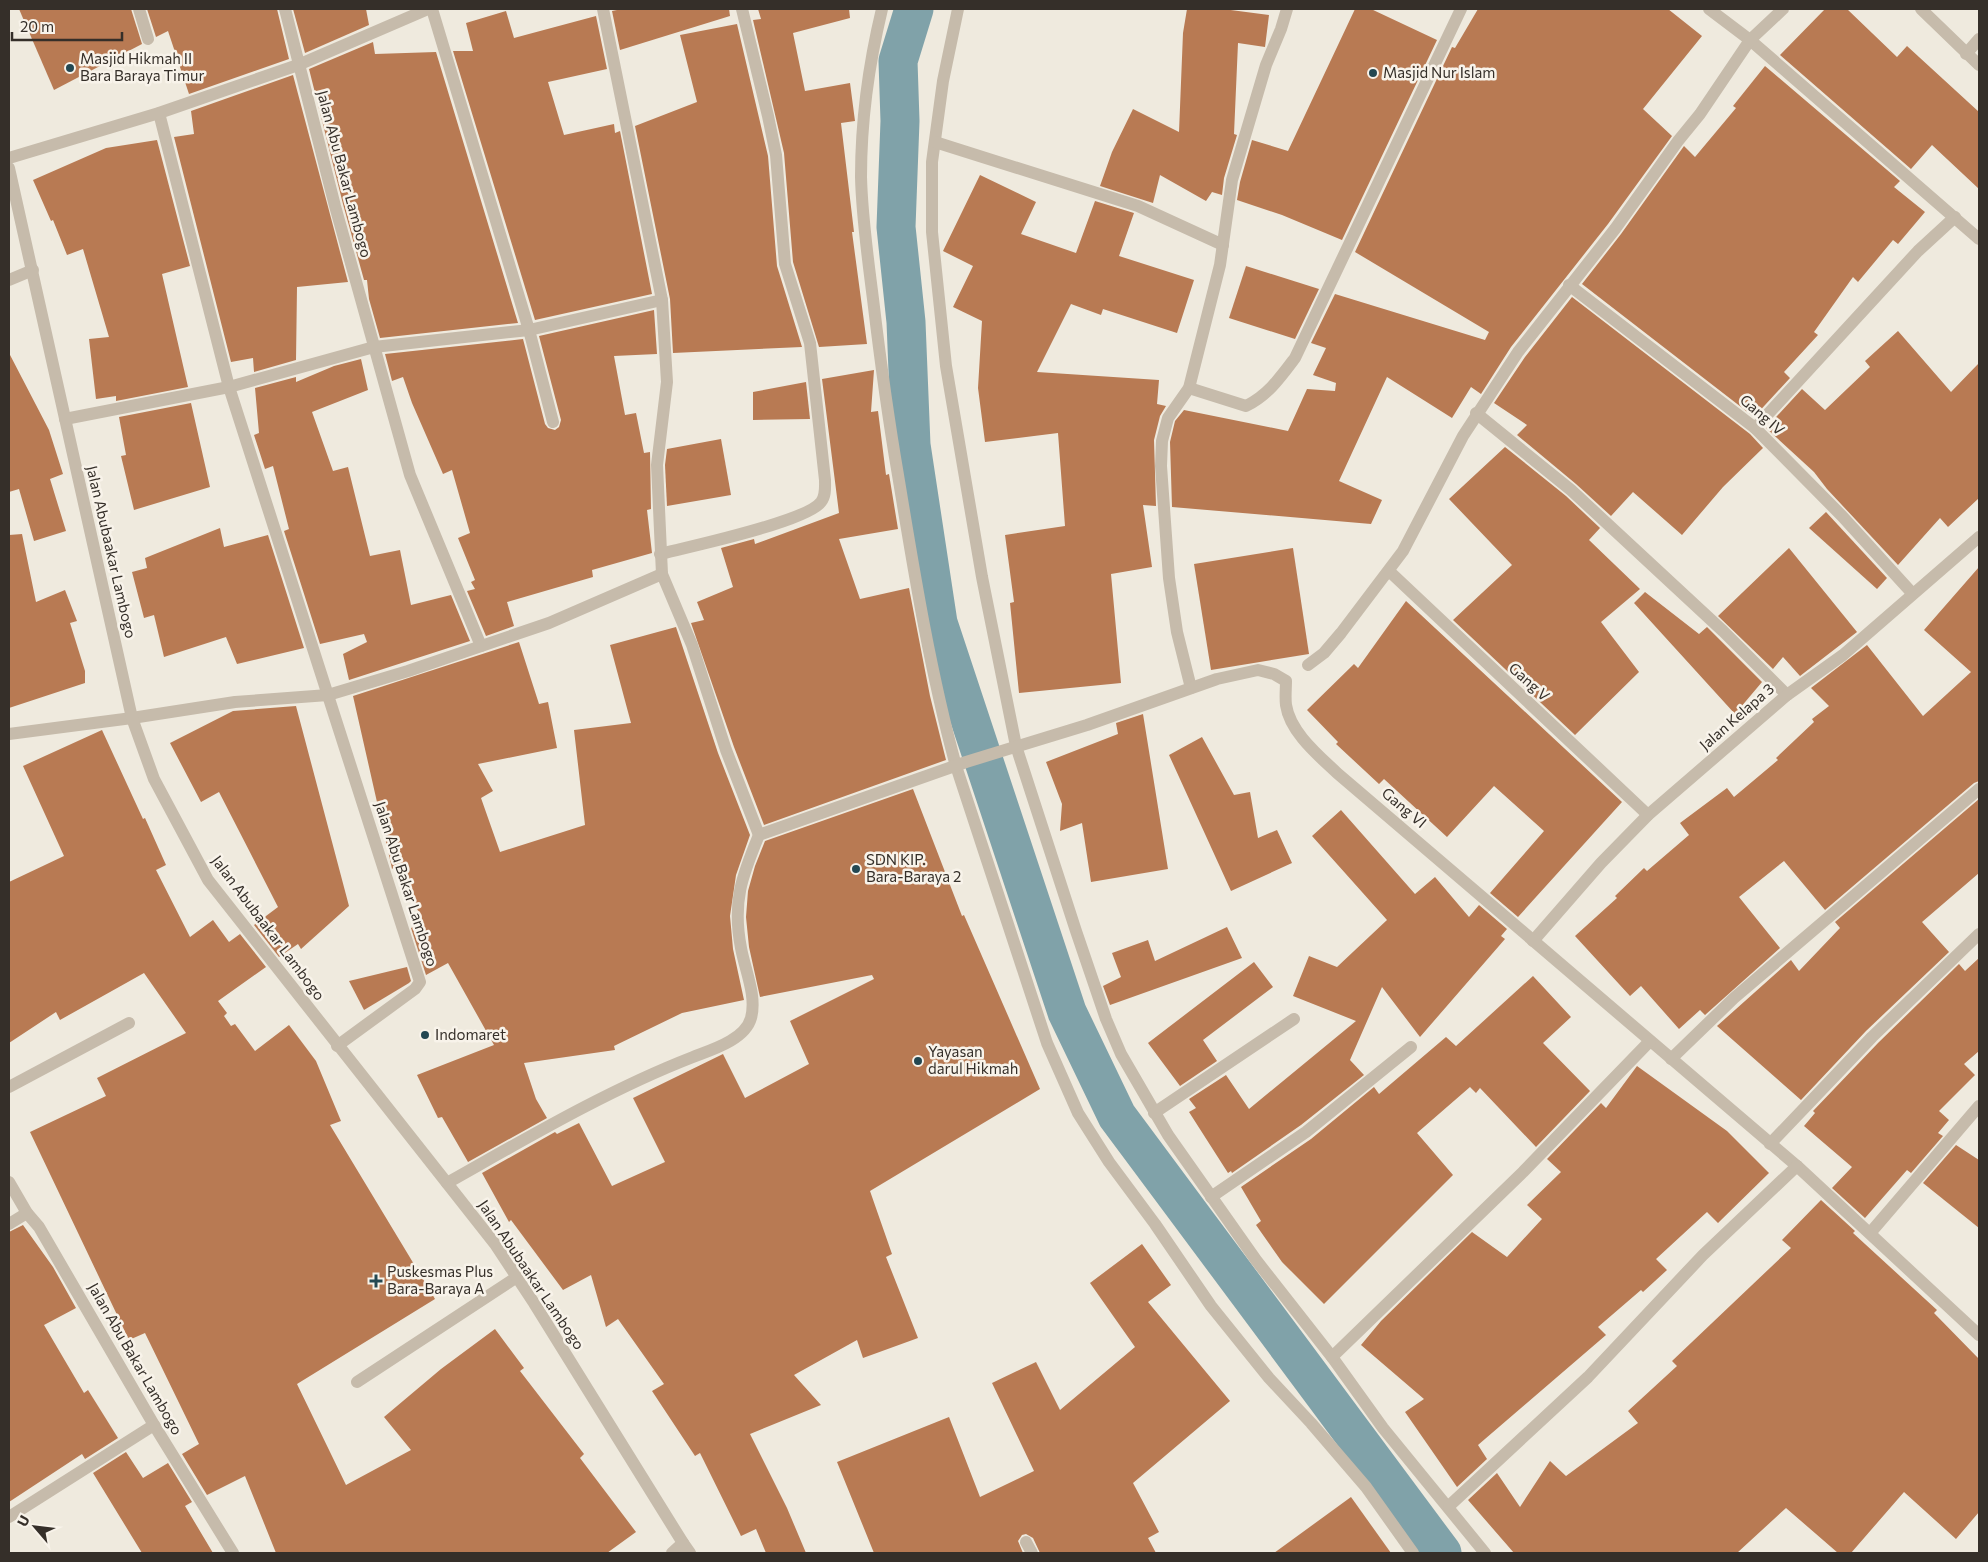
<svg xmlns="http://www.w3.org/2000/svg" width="1988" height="1562" font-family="Commissioner,sans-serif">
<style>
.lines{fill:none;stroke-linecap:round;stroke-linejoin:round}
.canal{stroke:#80a2a9;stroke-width:39}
.building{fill:#b87a53}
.service{stroke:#c6bbab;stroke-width:12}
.minor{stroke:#c6bbab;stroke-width:12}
.tertiary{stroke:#c6bbab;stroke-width:12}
.poi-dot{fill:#244852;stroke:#f8f3ea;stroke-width:2}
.labels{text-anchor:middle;stroke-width:5;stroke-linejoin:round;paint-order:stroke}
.poi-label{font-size:15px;fill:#352f29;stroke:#f8f3ea;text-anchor:start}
.street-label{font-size:15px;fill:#352f29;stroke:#f8f3ea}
</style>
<rect width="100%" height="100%" fill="#efeade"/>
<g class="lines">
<!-- canal -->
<path class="canal" d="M 914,9 L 898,61 L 900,121 L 896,227 L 906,322 L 911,445 L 938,623 L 1067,1012 L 1117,1116 L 1442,1553"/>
</g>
<!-- building -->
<g class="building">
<path d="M 19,9 L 131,9 L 142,44 L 54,90 Z"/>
<path d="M 147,9 L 277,9 L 289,59 L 189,94 L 168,31 L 156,37 Z"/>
<path d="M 293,9 L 366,9 L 369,25 L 305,53 Z"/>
<path d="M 622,9 L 729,9 L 730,16 L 620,50 L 612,11 Z"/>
<path d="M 758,9 L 849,9 L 850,18 L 793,33 L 805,91 L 850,83 L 855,121 L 841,123 L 854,232 L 852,232 L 867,344 L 819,347 L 793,262 L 784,153 L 753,20 L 761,19 Z"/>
<path d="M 1187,9 L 1223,9 L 1269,15 L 1265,47 L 1238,43 L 1234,134 L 1237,135 L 1224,178 L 1222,195 L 1212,192 L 1206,201 L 1160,175 L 1153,203 L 1100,186 L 1112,152 L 1133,109 L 1179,132 L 1183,33 Z"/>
<path d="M 1355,9 L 1371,9 L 1437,40 L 1342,240 L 1282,215 L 1237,200 L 1240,182 L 1252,140 L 1288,151 Z"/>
<path d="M 1478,9 L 1668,9 L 1702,36 L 1643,109 L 1672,136 L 1608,224 L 1511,347 L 1481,394 L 1471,387 L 1452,418 L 1387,377 L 1339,481 L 1382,500 L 1371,524 L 1172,507 L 1170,442 L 1175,421 L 1184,410 L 1288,431 L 1307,389 L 1335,391 L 1336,383 L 1313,375 L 1326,348 L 1311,343 L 1335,294 L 1485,340 L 1489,332 L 1355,252 L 1452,47 L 1455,48 Z"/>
<path d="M 1825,9 L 1847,9 L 1897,57 L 1907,46 L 1979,112 L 1979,189 L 1932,145 L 1911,169 L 1780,55 Z"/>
<path d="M 506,11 L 514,38 L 596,16 L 607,69 L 548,82 L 564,135 L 614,124 L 615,133 L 620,131 L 652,294 L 535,320 L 453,51 L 473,51 L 466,23 Z"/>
<path d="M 737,24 L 768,156 L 777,266 L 802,347 L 673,353 L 670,299 L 635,126 L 697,102 L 680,35 Z"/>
<path d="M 373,42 L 375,54 L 436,52 L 518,323 L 380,338 L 369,299 L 367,280 L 364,280 L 343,204 L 309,69 Z"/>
<path d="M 1765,66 L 1900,181 L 1894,187 L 1925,212 L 1898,244 L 1893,240 L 1858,282 L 1853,277 L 1814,332 L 1818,335 L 1784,372 L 1790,378 L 1754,417 L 1582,284 L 1621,234 L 1684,146 L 1695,157 L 1736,108 L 1733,106 Z"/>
<path d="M 293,75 L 348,282 L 297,287 L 296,360 L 254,372 L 253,358 L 231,362 L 174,137 L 194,134 L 191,111 Z"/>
<path d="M 157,140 L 190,266 L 162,274 L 188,387 L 116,401 L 116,396 L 96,399 L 89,339 L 109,337 L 83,249 L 67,255 L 53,220 L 51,221 L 33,180 L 106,148 Z"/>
<path d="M 980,175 L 1036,202 L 1021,234 L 1076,253 L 1095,201 L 1134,213 L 1119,256 L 1194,280 L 1177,333 L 1103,309 L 1101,315 L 1071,304 L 1037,372 L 1159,380 L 1157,404 L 1166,406 L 1160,416 L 1154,440 L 1156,506 L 1143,505 L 1152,567 L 1111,574 L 1121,683 L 1019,693 L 1010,603 L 1014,602 L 1005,535 L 1065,526 L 1058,433 L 985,442 L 978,388 L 982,321 L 953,307 L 973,266 L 943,251 Z"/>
<path d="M 1246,266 L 1319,289 L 1295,339 L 1229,318 Z"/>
<path d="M 1572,297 L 1750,434 L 1763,448 L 1723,487 L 1682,535 L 1633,492 L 1611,516 L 1576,484 L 1517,435 L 1527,425 L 1494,403 L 1525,357 Z"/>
<path d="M 654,310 L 657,354 L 614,356 L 625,415 L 636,413 L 644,453 L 650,452 L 651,509 L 647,510 L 652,553 L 592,570 L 593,577 L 507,602 L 514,626 L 486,636 L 467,591 L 475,589 L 471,582 L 475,580 L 458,538 L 470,533 L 452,470 L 443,474 L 412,403 L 403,377 L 392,381 L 385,354 L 523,339 L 545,424 L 548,428 L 555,430 L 559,427 L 561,420 L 539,336 Z"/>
<path d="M 1898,331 L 1951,392 L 1979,363 L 1979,498 L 1948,527 L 1940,518 L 1898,565 L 1827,489 L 1814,472 L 1766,428 L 1802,389 L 1825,410 L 1870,367 L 1865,361 Z"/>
<path d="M 9,353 L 49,430 L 63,474 L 50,479 L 66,531 L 34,541 L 19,489 L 9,492 Z"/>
<path d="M 361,359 L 368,390 L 312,412 L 333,471 L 348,467 L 370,556 L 400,550 L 411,605 L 451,595 L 470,641 L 349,680 L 343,654 L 367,642 L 364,634 L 320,644 L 284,531 L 289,529 L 273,466 L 265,469 L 254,435 L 259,433 L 255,388 L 296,377 L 296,382 L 334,366 Z"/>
<path d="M 874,370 L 871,412 L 878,411 L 886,475 L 889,474 L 898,529 L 839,539 L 860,599 L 909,588 L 930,696 L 946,760 L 764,825 L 734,747 L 691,623 L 704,620 L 697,602 L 733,587 L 721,548 L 754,539 L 755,544 L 839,513 L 822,379 Z"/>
<path d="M 806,382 L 810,419 L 753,420 L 753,392 Z"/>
<path d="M 191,403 L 210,487 L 134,510 L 121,456 L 126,455 L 119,417 Z"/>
<path d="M 721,439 L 731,495 L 667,506 L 665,465 L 667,449 Z"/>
<path d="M 1505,447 L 1566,496 L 1600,528 L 1589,540 L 1640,589 L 1601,622 L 1639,672 L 1575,735 L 1453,620 L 1512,565 L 1449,499 Z"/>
<path d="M 1826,512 L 1887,578 L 1877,589 L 1809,528 Z"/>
<path d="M 220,528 L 224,547 L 268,535 L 304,648 L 237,664 L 226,637 L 164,657 L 154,615 L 144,618 L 132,572 L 147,568 L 145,558 Z"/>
<path d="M 22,534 L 36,602 L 65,590 L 77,621 L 70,623 L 85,671 L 85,683 L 9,708 L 9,535 Z"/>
<path d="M 1293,548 L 1309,654 L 1211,670 L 1194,564 Z"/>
<path d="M 1789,548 L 1857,632 L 1800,676 L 1783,657 L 1773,669 L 1718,616 Z"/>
<path d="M 1979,567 L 1979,781 L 1974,783 L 1825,910 L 1784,861 L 1739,897 L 1780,948 L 1705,1015 L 1700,1010 L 1679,1029 L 1641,986 L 1630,996 L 1575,936 L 1617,898 L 1615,896 L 1644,868 L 1647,871 L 1689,835 L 1680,823 L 1727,788 L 1734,797 L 1778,760 L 1776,758 L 1814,722 L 1812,719 L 1829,706 L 1811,688 L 1867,645 L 1923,716 L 1971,672 L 1924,630 Z"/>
<path d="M 1645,592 L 1699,634 L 1707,627 L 1762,682 L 1735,714 L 1634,603 Z"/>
<path d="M 1406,601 L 1622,802 L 1518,917 L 1490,893 L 1544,831 L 1494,786 L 1447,837 L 1384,779 L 1379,784 L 1336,744 L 1338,742 L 1307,710 L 1354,664 L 1358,668 Z"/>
<path d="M 676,627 L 718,753 L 750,835 L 736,875 L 730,916 L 733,949 L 744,1000 L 682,1013 L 614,1046 L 615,1050 L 524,1063 L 536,1099 L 547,1118 L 468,1162 L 442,1117 L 438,1118 L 417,1075 L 494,1045 L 448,963 L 426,975 L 411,928 L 423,922 L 397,864 L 392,869 L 391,864 L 353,696 L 519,642 L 539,704 L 548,702 L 557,748 L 478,764 L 493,791 L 481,798 L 500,852 L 585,825 L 574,730 L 631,723 L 610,645 Z"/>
<path d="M 296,706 L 349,906 L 301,949 L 298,944 L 279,957 L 254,925 L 278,907 L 219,792 L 201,802 L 170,743 L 233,711 Z"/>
<path d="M 1143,714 L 1168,869 L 1091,882 L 1082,823 L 1060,831 L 1062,804 L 1046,762 L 1118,734 L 1116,723 Z"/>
<path d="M 102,730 L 143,819 L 145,818 L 166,865 L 156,870 L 190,937 L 213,920 L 229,942 L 240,934 L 266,967 L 218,1001 L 227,1013 L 224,1016 L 231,1026 L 235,1024 L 255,1051 L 289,1025 L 316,1061 L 341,1121 L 330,1125 L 435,1299 L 297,1384 L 346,1485 L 411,1450 L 384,1417 L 441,1369 L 495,1329 L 524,1368 L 520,1371 L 584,1454 L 580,1458 L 636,1532 L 607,1553 L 276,1553 L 245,1476 L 207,1495 L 182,1454 L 199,1444 L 145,1333 L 129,1340 L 30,1132 L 106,1096 L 97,1078 L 186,1033 L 144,973 L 60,1020 L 56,1012 L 9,1043 L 9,882 L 64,856 L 23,766 Z"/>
<path d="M 1202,737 L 1234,795 L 1250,792 L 1258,838 L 1277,830 L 1292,863 L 1231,891 L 1169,755 Z"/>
<path d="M 913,789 L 962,916 L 964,915 L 1040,1089 L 870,1191 L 892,1254 L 886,1257 L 918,1338 L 863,1358 L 857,1340 L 794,1375 L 821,1405 L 750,1434 L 787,1508 L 806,1553 L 766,1553 L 756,1529 L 741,1536 L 700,1453 L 695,1456 L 652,1391 L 664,1384 L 618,1319 L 606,1327 L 591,1275 L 563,1290 L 511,1220 L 509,1222 L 482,1173 L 555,1132 L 557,1134 L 579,1123 L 612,1186 L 665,1162 L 633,1098 L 723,1054 L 745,1098 L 809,1064 L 790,1021 L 874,979 L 872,975 L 760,997 L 749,947 L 746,917 L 748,891 L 755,866 L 765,841 Z"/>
<path d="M 1979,799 L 1979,873 L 1922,922 L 1949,952 L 1866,1031 L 1801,1100 L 1717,1026 L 1791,960 L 1799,971 L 1840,928 L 1835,922 Z"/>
<path d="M 1341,810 L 1415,894 L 1435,877 L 1469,917 L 1479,905 L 1507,929 L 1501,936 L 1505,939 L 1420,1037 L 1382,987 L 1350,1060 L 1364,1075 L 1301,1125 L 1232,1173 L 1231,1171 L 1228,1173 L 1189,1112 L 1196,1108 L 1189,1099 L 1226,1075 L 1249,1109 L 1356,1021 L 1293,996 L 1309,956 L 1337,967 L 1387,920 L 1312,836 Z"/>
<path d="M 1227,927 L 1242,958 L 1110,1005 L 1103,986 L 1121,977 L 1112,953 L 1148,940 L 1155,961 Z"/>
<path d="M 1979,958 L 1979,1051 L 1964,1064 L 1975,1075 L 1939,1111 L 1949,1120 L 1938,1133 L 1943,1136 L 1911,1173 L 1907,1170 L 1865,1218 L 1832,1188 L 1852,1167 L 1804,1126 L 1815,1113 L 1813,1111 L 1878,1043 L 1959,964 L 1965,971 Z"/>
<path d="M 1254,962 L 1273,987 L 1203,1040 L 1217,1061 L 1180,1086 L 1148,1043 Z"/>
<path d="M 407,967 L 411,981 L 409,983 L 364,1010 L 349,981 Z"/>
<path d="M 1533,976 L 1571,1017 L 1543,1043 L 1590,1091 L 1536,1147 L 1480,1088 L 1476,1093 L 1470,1087 L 1417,1133 L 1453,1175 L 1324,1304 L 1282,1262 L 1256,1225 L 1261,1221 L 1241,1187 L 1311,1139 L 1374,1087 L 1379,1094 L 1446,1037 L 1456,1046 Z"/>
<path d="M 1637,1066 L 1727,1131 L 1769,1173 L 1718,1223 L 1707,1212 L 1656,1259 L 1667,1270 L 1643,1292 L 1641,1290 L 1598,1327 L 1606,1335 L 1478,1445 L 1487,1459 L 1457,1487 L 1405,1412 L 1424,1399 L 1361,1345 L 1381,1321 L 1472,1232 L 1507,1257 L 1542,1219 L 1527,1205 L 1561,1172 L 1547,1159 L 1601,1103 L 1606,1108 Z"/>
<path d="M 1956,1145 L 1979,1160 L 1979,1228 L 1923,1183 Z"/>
<path d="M 1821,1200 L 1855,1231 L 1853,1233 L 1937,1310 L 1934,1313 L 1979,1359 L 1979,1512 L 1956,1539 L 1904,1492 L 1851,1553 L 1838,1553 L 1786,1508 L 1737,1553 L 1514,1553 L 1468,1500 L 1497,1473 L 1520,1507 L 1550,1461 L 1566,1476 L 1638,1423 L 1628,1411 L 1677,1366 L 1672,1361 L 1791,1248 L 1782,1240 Z"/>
<path d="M 23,1225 L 53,1267 L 76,1308 L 44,1325 L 84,1393 L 88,1390 L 118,1438 L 85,1459 L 82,1454 L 9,1502 L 9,1232 Z"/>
<path d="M 1142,1244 L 1171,1285 L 1148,1302 L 1230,1401 L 1133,1483 L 1159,1532 L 1148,1538 L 1156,1553 L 1040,1553 L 1033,1538 L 1026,1534 L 1022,1535 L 1018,1541 L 1023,1553 L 874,1553 L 837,1462 L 949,1417 L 980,1497 L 1034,1471 L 992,1383 L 1036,1362 L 1060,1410 L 1135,1347 L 1090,1283 Z"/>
<path d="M 126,1452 L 143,1478 L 168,1463 L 192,1502 L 185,1506 L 213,1553 L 142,1553 L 93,1473 Z"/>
<path d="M 1351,1497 L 1391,1553 L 1274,1553 Z"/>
</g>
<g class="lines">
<!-- service -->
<g class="service">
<path d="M 956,766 L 1047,1043 L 1078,1113 L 1109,1162 L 1155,1224 L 1211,1306 L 1269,1378 L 1311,1423 L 1366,1487 L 1413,1553"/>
<path d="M 357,1382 L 517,1277"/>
</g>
<!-- minor -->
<g class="minor">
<path d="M 139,9 L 148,39"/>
<path d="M 285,9 L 335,206 L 410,475 L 481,646"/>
<path d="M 432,9 L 529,330 L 553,422"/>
<path d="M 603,9 L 662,300 L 667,382 L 657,465 L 662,574 L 692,645 L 726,750 L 759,835"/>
<path d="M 882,9 C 869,63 861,120 861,177 C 862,218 868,259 873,299 C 880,358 888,417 898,475 C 914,572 930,671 956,766"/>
<path d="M 958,9 L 943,81 L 932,162 L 932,232 L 946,366 L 982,577 L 1016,746 L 1076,931 L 1106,1019 L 1121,1054 L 1168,1135 L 1256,1260 L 1332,1357 L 1383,1428 L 1485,1553"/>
<path d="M 1709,9 L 1750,40 L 1979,239"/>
<path d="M 1921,9 L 1979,65"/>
<path d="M 1966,54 L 1979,39"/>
<path d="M 159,113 L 229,387 L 420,982 L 415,989 L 337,1046"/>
<path d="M 935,142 L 1138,206 L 1223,245"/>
<path d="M 9,158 L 159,113 L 298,65 L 428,9"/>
<path d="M 9,280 L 33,270"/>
<path d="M 1569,285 L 1755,428 L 1842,516 L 1912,593"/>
<path d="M 1189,388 L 1246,406 C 1268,395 1280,378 1295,358 L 1461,9"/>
<path d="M 1476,413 L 1571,490 L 1723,631 L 1787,695"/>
<path d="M 65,419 L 229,387 L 374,347 L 529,330 L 662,300"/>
<path d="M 1755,428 L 1918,251 L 1955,217"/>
<path d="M 660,554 C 688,547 806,522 821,502 C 826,496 825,487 825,480 L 810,343 L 785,264 L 776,155 L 768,116 L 742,9"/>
<path d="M 1389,571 L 1648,815"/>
<path d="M 1308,665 L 1324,653 L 1341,633 L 1403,551 L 1463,436 L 1518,352 L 1615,229 L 1678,141 L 1700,114 L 1750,40 L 1783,9"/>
<path d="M 1191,688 L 1177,632 L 1169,578 L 1161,466 L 1162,441 L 1168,418 L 1189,388 L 1220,265 L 1232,180 L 1266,65 L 1281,29 L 1287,9"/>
<path d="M 9,734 L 132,718 L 235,702 L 328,695 L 408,671 L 549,623 L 662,574"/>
<path d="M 1533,941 L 1601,863 L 1648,815 L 1787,695 L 1843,655 L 1979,537"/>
<path d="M 1671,1059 L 1734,998 L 1979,789"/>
<path d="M 9,1087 L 129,1023"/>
<path d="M 1154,1113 L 1294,1019"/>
<path d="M 1770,1144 L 1872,1037 L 1979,934"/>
<path d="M 9,1182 L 27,1213 L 39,1227 L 154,1425 L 233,1553"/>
<path d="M 447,1183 C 527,1138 608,1090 693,1057 C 711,1050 745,1040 751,1018 C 757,996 745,970 741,948 C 732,902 742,876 759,835 L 966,762 L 1087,725 L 1217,679 L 1258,670 L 1274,674 L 1286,681 C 1286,689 1285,697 1286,705 C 1290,732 1318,755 1337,773 L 1797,1166 L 1979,1335"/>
<path d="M 1211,1197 L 1306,1132 L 1411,1047"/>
<path d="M 9,1224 L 27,1213"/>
<path d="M 1871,1232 L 1979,1106"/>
<path d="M 1332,1357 L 1523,1172 L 1650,1041"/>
<path d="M 1449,1506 L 1588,1377 L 1703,1255 L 1797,1166"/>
<path d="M 9,1517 L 154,1425"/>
<path d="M 1026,1542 L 1032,1553"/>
<path d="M 683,1543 L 690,1553"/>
</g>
<!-- tertiary -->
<path class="tertiary" d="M 9,168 L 132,718 L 154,779 L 208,880 L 495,1244 L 534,1303 L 683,1543 L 672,1553"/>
</g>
<!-- markers -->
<g class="poi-dot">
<circle cx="70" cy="68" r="5"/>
<circle cx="1373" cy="73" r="5"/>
<circle cx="856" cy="869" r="5"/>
<circle cx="425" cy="1035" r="5"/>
<circle cx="918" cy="1061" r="5"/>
<path d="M373.5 1273.5h5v5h5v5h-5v5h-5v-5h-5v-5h5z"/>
</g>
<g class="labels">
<!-- poi labels -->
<g class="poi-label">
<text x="80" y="64">Masjid Hikmah II<tspan x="80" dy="17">Bara Baraya Timur</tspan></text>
<text x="1383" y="78">Masjid Nur Islam</text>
<text x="866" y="865">SDN KIP.<tspan x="866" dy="17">Bara-Baraya 2</tspan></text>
<text x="435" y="1040">Indomaret</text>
<text x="928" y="1057">Yayasan<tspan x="928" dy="17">darul Hikmah</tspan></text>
<text x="387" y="1277">Puskesmas Plus<tspan x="387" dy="17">Bara-Baraya A</tspan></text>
</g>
<!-- street labels -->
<g class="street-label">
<text transform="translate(344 174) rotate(75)" y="5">Jalan Abu Bakar Lambogo</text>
<text transform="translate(1762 415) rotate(41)" y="5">Gang IV</text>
<text transform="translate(111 552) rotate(77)" y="5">Jalan Abubaakar Lambogo</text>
<text transform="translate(1529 682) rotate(42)" y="5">Gang V</text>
<text transform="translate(1737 717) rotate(-41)" y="5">Jalan Kelapa 3</text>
<text transform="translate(1404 808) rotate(40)" y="5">Gang VI</text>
<text transform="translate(406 884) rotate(72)" y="5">Jalan Abu Bakar Lambogo</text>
<text transform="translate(268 928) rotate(53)" y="5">Jalan Abubaakar Lambogo</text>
<text transform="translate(531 1275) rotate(56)" y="5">Jalan Abubaakar Lambogo</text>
<text transform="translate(135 1359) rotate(60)" y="5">Jalan Abu Bakar Lambogo</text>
</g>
</g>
<!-- border -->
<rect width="1988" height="1562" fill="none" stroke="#352f29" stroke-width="20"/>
<!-- north arrow -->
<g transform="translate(35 1527) rotate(298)" stroke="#f8f3ea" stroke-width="4" paint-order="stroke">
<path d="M0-4L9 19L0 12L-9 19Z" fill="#352f29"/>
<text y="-8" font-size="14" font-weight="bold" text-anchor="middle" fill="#352f29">U</text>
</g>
<!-- scale -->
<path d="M12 32v8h110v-8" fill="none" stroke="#352f29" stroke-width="2.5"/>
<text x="20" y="32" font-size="15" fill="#352f29" stroke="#f8f3ea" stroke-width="4" paint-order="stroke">20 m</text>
</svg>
